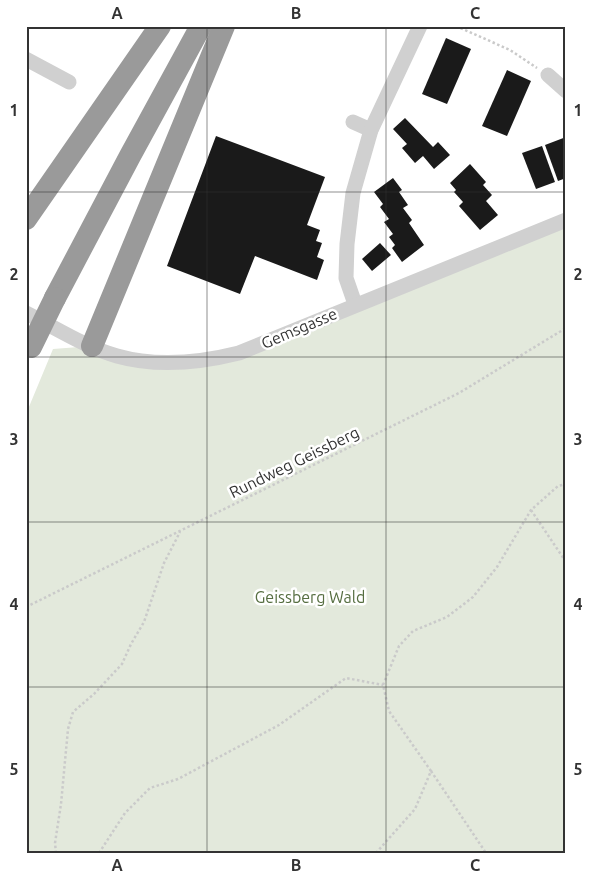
<svg xmlns="http://www.w3.org/2000/svg" width="592" height="879" font-family="Ubuntu,sans-serif">
<style>
.green{fill:#e3e9dc}
.building{fill:#1a1a1a}
.lines{fill:none;stroke-linecap:round;stroke-linejoin:round}
.path{stroke:#cacaca;stroke-width:2.5;stroke-dasharray:2.5 2.5;stroke-linecap:butt}
.minor{stroke:#d0d0d0;stroke-width:15}
.highway{stroke:#9a9a9a;stroke-width:22}
.highway-bridge{stroke:#9a9a9a;stroke-width:22}
.grid{fill:none;stroke:#333;stroke-width:1;stroke-opacity:0.55}
.labels{text-anchor:middle;stroke-width:5;stroke-linejoin:round;paint-order:stroke}
.street-label{font-size:16px;fill:#333;stroke:#fff}
.park-label{font-size:16px;fill:#566e41;stroke:#fff}
.neatline{fill:none;stroke:#333;stroke-width:2}
.grid-label{font-size:16px;text-anchor:middle;font-weight:bold;fill:#333}
</style>
<rect width="100%" height="100%" fill="#fff"/>
<!-- green -->
<path class="green" d="M 566,220 L 566,853 L 26,853 L 26,414 L 53,349 L 92,346 L 117,356 L 218,358 Z"/>
<!-- building -->
<g class="building">
<path d="M 446,38 L 471,49 L 447,104 L 422,94 Z"/>
<path d="M 507,70 L 531,81 L 507,136 L 482,126 Z"/>
<path d="M 405,118 L 433,147 L 438,142 L 450,155 L 434,169 L 423,156 L 415,163 L 402,148 L 407,144 L 393,129 Z"/>
<path d="M 216,136 L 325,177 L 307,225 L 320,230 L 316,241 L 322,243 L 317,257 L 324,260 L 317,280 L 255,256 L 240,294 L 167,266 Z"/>
<path d="M 566,137 L 566,178 L 558,181 L 545,145 Z"/>
<path d="M 542,146 L 555,182 L 536,189 L 522,153 Z"/>
<path d="M 470,164 L 486,182 L 483,185 L 492,195 L 486,201 L 498,215 L 480,230 L 459,206 L 463,202 L 454,192 L 456,190 L 450,183 Z"/>
<path d="M 393,178 L 402,190 L 399,192 L 408,205 L 403,208 L 412,220 L 409,223 L 424,245 L 402,262 L 392,248 L 395,245 L 389,237 L 393,234 L 384,222 L 389,219 L 380,207 L 383,204 L 374,192 Z"/>
<path d="M 380,243 L 391,255 L 372,271 L 362,259 Z"/>
</g>
<g class="lines">
<!-- path -->
<g class="path">
<path d="M 456,26 L 510,50 L 537,68"/>
<path d="M 531,510 L 566,562"/>
<path d="M 26,607 L 459,393 L 566,328"/>
<path d="M 431,771 L 486,853"/>
<path d="M 56,853 L 55,843 L 61,804 L 68,729 L 73,712 L 94,694 L 122,664 L 131,644 L 144,622 L 164,563 L 180,532"/>
<path d="M 99,853 L 125,813 L 150,788 L 178,779 L 279,725 L 346,678 L 383,685"/>
<path d="M 376,853 L 415,809 L 431,771 L 389,711 L 383,685 L 399,646 L 413,631 L 447,617 L 473,597 L 497,567 L 531,510 L 558,486 L 566,484"/>
</g>
<!-- minor -->
<g class="minor">
<path d="M 26,59 L 69,82"/>
<path d="M 548,75 L 566,91"/>
<path d="M 353,122 L 371,130"/>
<path d="M 355,304 L 346,278 L 347,244 L 353,193 L 371,130 L 420,26"/>
<path d="M 26,313 C 56,328 85,347 117,356 C 156,367 199,363 239,353 L 566,220"/>
</g>
<!-- highway -->
<g class="highway">
<path d="M 26,219 L 160,26"/>
<path d="M 55,298 L 130,156 L 201,26"/>
<path d="M 92,346 L 224,26"/>
</g>
<!-- highway-bridge -->
<path class="highway-bridge" d="M 31,347 L 55,298"/>
</g>
<!-- grid -->
<path class="grid" d="M 207,26 L 207,853M 386,26 L 386,853M 26,192 L 566,192M 26,357 L 566,357M 26,522 L 566,522M 26,687 L 566,687"/>
<g class="labels">
<!-- street labels -->
<g class="street-label">
<text transform="translate(299 328) rotate(-23)" y="6">Gemsgasse</text>
<text transform="translate(294 462) rotate(-26)" y="6">Rundweg Geissberg</text>
</g>
<!-- park labels -->
<g class="park-label">
<text x="310" y="603">Geissberg Wald</text>
</g>
</g>
<!-- border -->
<rect width="592" height="879" fill="none" stroke="#ffffff" stroke-width="55"/>
<rect x="28" y="28" width="536" height="824" class="neatline"/>
<g class="grid-label">
<text x="117" y="19">A</text>
<text x="296" y="19">B</text>
<text x="475" y="19">C</text>
<text x="14" y="116">1</text>
<text x="578" y="116">1</text>
<text x="14" y="280">2</text>
<text x="578" y="280">2</text>
<text x="14" y="445">3</text>
<text x="578" y="445">3</text>
<text x="14" y="610">4</text>
<text x="578" y="610">4</text>
<text x="14" y="775">5</text>
<text x="578" y="775">5</text>
<text x="117" y="871">A</text>
<text x="296" y="871">B</text>
<text x="475" y="871">C</text>
</g>
</svg>
